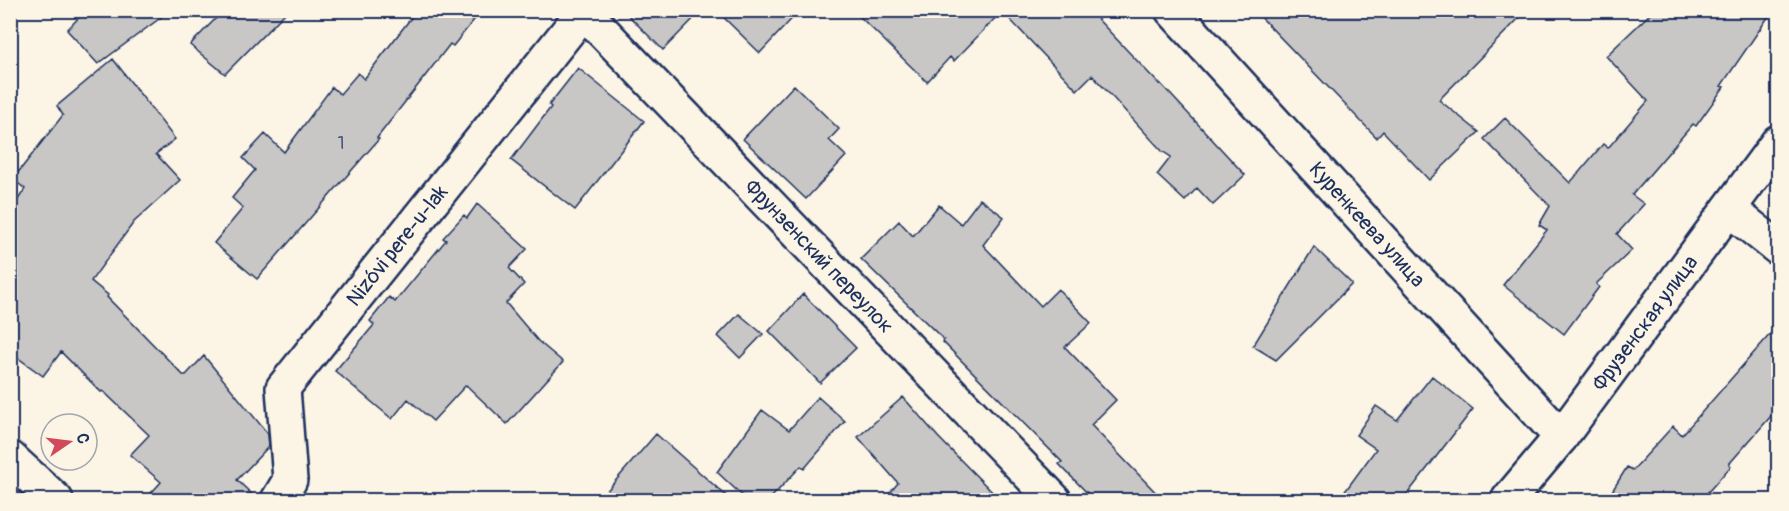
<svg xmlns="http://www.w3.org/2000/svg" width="1789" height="511" font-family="Pangolin,sans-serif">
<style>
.building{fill:#c8c7c6;stroke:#1b2f5e;stroke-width:1.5}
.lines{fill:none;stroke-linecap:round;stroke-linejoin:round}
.minor-casing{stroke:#1b2f5e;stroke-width:38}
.secondary-casing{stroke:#1b2f5e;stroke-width:38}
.minor{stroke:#fcf5e5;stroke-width:33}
.secondary{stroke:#fcf5e5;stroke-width:33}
.labels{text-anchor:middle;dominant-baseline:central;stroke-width:5;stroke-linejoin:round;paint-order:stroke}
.number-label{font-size:18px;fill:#465578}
.street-label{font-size:21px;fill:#1b2f5e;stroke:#fcf5e5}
</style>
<rect width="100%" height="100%" fill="#fcf5e5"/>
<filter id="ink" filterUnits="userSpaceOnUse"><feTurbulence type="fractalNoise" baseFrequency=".0167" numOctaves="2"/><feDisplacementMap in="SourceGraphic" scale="12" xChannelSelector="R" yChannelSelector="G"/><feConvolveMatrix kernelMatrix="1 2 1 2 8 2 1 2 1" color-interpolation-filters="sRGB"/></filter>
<g filter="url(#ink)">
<path class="building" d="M86 10H171L98 64 67 30Z
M224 10H288L225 74 190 45Z
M410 10H482L453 46 450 44 377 138 379 139 257 279 214 243 243 208 232 198 255 170 243 158 265 134 284 152 332 87 340 94 358 73 364 79 414 14Z
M623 10H702L663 50Z
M716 10H800L760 53Z
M853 10H1089L1159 84 1160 83 1245 175 1213 205 1197 188 1185 201 1157 175 1171 157 1162 151 1092 75 1077 90 1002 11 954 61 950 57 927 82Z
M1254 10H1527L1439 100 1479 132 1429 180 1383 131 1377 138Z
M1654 10H1773L1721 86 1724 87 1696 126 1693 124 1632 195 1644 204 1617 234 1632 250 1596 284 1599 287 1564 334 1503 285 1547 230 1539 225 1550 206 1484 139 1505 118 1570 183 1603 144 1608 148 1648 101 1606 56Z
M113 59 175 139 156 154 180 180 134 222 91 281 108 295 107 297 183 375H186L204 356 268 434 269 446 237 480 259 501H144L161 482 130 455 149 435 103 391 101 392 61 352 43 376 10 352V212L25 189 13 179 63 115 57 106Z
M578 68 644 121 575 210 511 160 551 107 549 105Z
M794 85 839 129 829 140 846 156 806 199 743 139Z
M980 199 1004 217 983 245 1041 306 1058 289 1091 323 1065 347 1116 400 1091 425 1164 501H1095L1059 464 1062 462 943 342 944 340 861 259 899 221 913 236 939 205 961 224Z
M477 204 527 249 509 268 524 284 506 303 538 341 563 362 507 424 466 385 433 421 408 399 392 419 335 371 374 325 370 321 389 297 395 302 446 240 443 238 464 215 467 218Z
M1314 247 1352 284 1276 360 1253 346Z
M803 294 856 348 820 383 769 331Z
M739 314 763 334 740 358 718 336Z
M1779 324V407L1729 464 1731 466 1700 501H1606L1627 467 1633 470 1673 426 1682 435Z
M1432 376 1473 409 1402 501H1338L1376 449 1356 435 1376 406 1397 420Z
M818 397 845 421 804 469 801 466 768 501H748L717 472 762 410 789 430Z
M903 397 938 437 1001 501H883L898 483 858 437Z
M656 434 732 501H598Z"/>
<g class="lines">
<g class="minor-casing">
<g id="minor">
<path id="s1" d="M1172 10 1561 437"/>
<path id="s2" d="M584 12 1054 500"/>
<path d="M1729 209 1778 248"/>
<path id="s3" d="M278 500 290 480 283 388 585 10"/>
<path id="s4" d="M1508 500 1561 437 1778 142"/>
</g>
</g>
<g class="secondary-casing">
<path id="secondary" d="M10 458 56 500"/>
</g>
<use href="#minor" class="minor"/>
<use href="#secondary" class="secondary"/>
</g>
</g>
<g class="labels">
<g class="number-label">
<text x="341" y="143">1</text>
</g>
<g class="street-label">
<text stroke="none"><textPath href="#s1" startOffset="290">Куренкеева улица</textPath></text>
<text stroke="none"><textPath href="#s3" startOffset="298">Nizóvi pere-u-lak</textPath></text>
<text stroke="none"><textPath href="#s2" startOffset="339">Фрунзенский переулок</textPath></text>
<text stroke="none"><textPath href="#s4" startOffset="224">Фрузенская улица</textPath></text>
</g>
</g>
<rect width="1789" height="511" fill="none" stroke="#fcf5e5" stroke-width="36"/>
<rect x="18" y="18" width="1753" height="475" fill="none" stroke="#1b2f5e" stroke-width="2" filter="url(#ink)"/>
<g transform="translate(69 442) rotate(76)"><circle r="28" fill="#fcf5e5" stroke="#a2a6af" stroke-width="1.5"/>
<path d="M0-4.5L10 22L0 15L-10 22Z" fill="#d1495b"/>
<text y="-9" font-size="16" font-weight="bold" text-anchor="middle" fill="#1b2f5e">С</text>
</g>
</svg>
